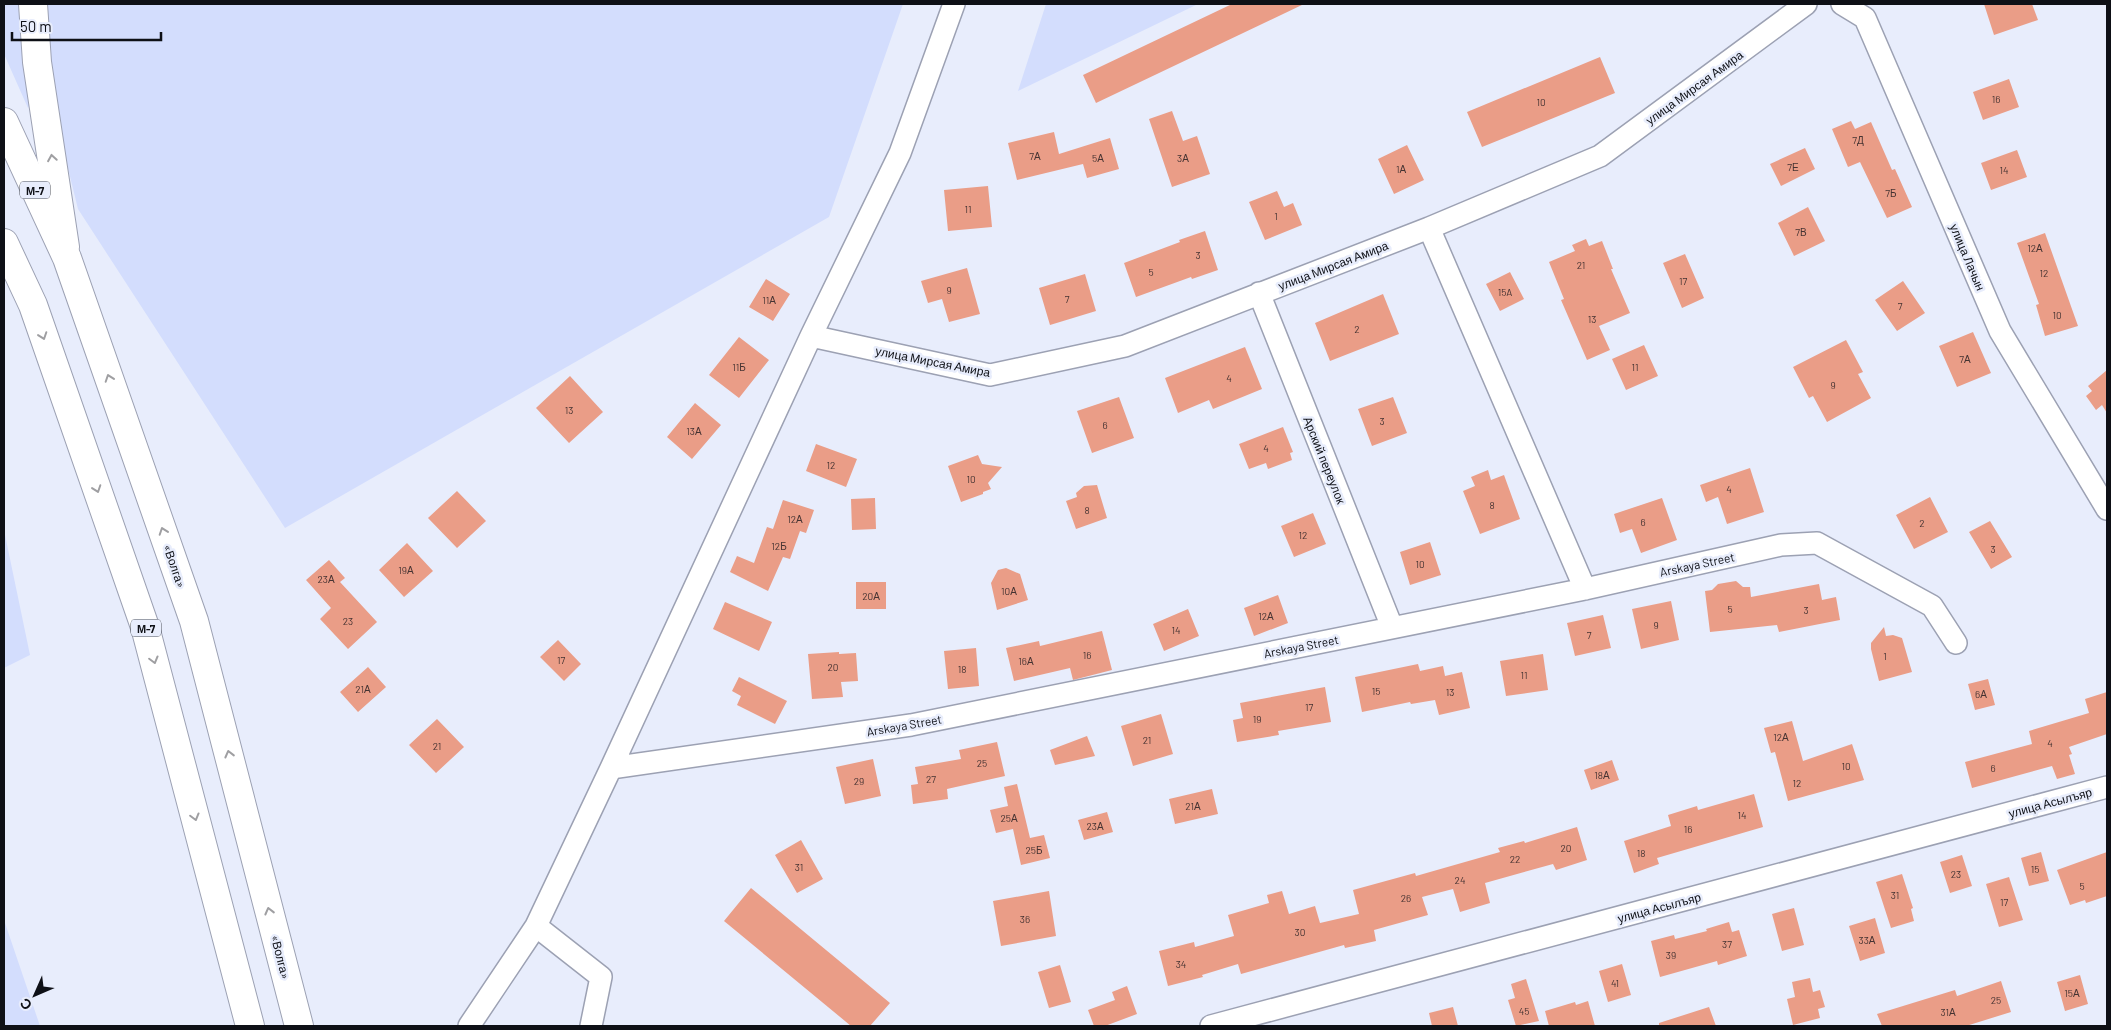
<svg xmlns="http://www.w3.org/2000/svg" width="2111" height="1030" font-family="Barlow,sans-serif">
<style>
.green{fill:#d3ddfd}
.building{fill:#ea9d87}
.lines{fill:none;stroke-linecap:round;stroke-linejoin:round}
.minor-casing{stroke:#9ca1b3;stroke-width:24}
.major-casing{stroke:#9ca1b3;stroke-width:30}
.highway-casing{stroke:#9ca1b3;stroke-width:30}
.minor{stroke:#fff;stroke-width:21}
.major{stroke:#fff;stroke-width:28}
.highway{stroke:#fff;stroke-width:28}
.oneway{stroke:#9f9fa2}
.labels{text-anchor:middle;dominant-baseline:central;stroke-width:5;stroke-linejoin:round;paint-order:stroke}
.number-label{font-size:10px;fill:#453332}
.shield{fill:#e8edfc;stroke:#4f525b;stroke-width:1}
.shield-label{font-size:11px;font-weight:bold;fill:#0e1016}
.street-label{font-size:12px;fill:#0e1016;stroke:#e8edfc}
</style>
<rect width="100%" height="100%" fill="#e8edfc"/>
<path class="green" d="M4 4H22L32 100 28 108 4 54Z
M42 4H903L829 217 285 528 78 209 60 136Z
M1046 4H1198L1018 91Z
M4 530 30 655 4 668Z
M4 920 40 1026H4Z"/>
<path class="building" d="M1232 4H1304L1096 103 1083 75Z
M1984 4H2032L2038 20 1994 35Z
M1600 57 1615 93 1482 147 1467 112Z
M2009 79 2019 107 1983 120 1973 92Z
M1172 111 1183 141 1197 136 1210 174 1172 187 1149 119Z
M1851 121 1855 129 1871 122 1892 170 1895 169 1912 207 1887 218 1860 162 1848 167 1832 129Z
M1054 132 1059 154 1110 138 1119 169 1087 178 1083 164 1017 180 1008 143Z
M1407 145 1424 180 1394 194 1378 159Z
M1805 148 1815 169 1781 186 1770 164Z
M2017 150 2027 177 1991 190 1981 163Z
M988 186 992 227 948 231 944 190Z
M1277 191 1284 207 1293 203 1302 225 1265 240 1249 202Z
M1808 207 1825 241 1794 256 1778 223Z
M1205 231 1218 270 1192 279 1191 277 1136 297 1124 263 1180 242 1179 240Z
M2045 233 2078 326 2045 336 2036 305 2039 304 2017 243Z
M1586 239 1589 246 1602 241 1613 269H1611L1630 313 1599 326 1610 350 1587 360 1561 300 1564 299 1549 262 1575 251 1572 245Z
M1685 254 1704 298 1682 308 1663 263Z
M967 268 980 314 949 322 942 299 928 303 921 281Z
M1510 272 1524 299 1500 311 1486 284Z
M1085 274 1096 311 1050 325 1039 288Z
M766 279 790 294 773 321 749 307Z
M1903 281 1925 313 1897 331 1875 300Z
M1383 294 1399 334 1330 361 1315 323Z
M1973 332 1991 373 1957 387 1939 346Z
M739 337 769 360 739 398 709 375Z
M1846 340 1863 372 1858 374 1871 398 1827 422 1813 396 1809 398 1793 367Z
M1644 345 1658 376 1626 390 1612 359Z
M1245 347 1262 389 1213 409 1209 400 1178 413 1165 378Z
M2107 370V413L2102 405 2096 410 2086 396 2092 391 2088 386Z
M570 376 603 412 569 443 536 408Z
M1119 397 1134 438 1092 453 1077 411Z
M1393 397 1407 433 1372 446 1358 409Z
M695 403 721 425 692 459 667 437Z
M1283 427 1293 452 1290 453 1292 460 1268 469 1266 463 1249 469 1239 444Z
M816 444 857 459 846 487 806 471Z
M978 455 982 464 1002 467 988 483 991 489 983 492V494L961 502 948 466Z
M1750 468 1764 512 1727 524 1718 497 1706 502 1700 485Z
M1488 470 1491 480 1504 475 1520 519 1480 534 1463 491 1475 486 1471 477Z
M1097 485 1107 518 1076 529 1066 501 1077 497 1076 493 1084 486Z
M457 491 486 521 457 548 428 518Z
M1930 497 1948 532 1914 549 1896 515Z
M875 498 876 529 852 530 851 499Z
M1662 498 1677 540 1641 553 1632 529 1620 533 1614 514Z
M783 500 814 510 806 533 800 531 790 559 783 557 768 591 730 572 737 556 754 563 767 527 773 529Z
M1313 513 1326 544 1294 557 1281 526Z
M1990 521 2012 557 1991 569 1969 532Z
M1430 542 1441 575 1410 585 1400 552Z
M407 543 433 571 404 597 379 570Z
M329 560 345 578 340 582 377 622 348 649 320 619 331 608 306 580Z
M1006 568 1020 574 1028 600 997 610 991 583 998 570Z
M1736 581 1743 587H1750L1751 597 1819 584 1822 600 1836 597 1840 620 1779 632 1777 625 1710 632 1705 591 1712 590 1718 584Z
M856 582H886V609H856Z
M1278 595 1288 623 1254 636 1244 608Z
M1671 601 1679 640 1641 649 1632 609Z
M725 602 772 622 759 651 713 629Z
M1188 609 1199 636 1164 651 1153 624Z
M1603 615 1611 648 1575 656 1567 623Z
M1884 627 1886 636 1893 635 1902 638 1912 672 1879 681 1871 649V643Z
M1102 631 1112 670 1073 680 1070 668 1014 681 1006 648 1039 641 1040 646Z
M558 640 581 664 564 681 540 657Z
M976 648 979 686 948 689 944 651Z
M839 652V654L856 653 858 681 841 682 843 697 812 699 808 654Z
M1543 654 1548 690 1506 696 1500 661Z
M1418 664 1420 671 1443 666 1445 676 1462 672 1470 708 1439 715 1435 700 1411 704 1410 702 1362 712 1355 677Z
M368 667 386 687 358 712 340 692Z
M739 677 787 701 775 724 737 705 741 696 732 691Z
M1988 679 1995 705 1975 710 1968 684Z
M1325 687 1331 722 1278 731 1279 735 1237 742 1233 720 1243 718 1240 703Z
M2107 692V734L2069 747 2072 754 2069 755 2075 774 2057 779 2052 766 1972 788 1965 762 2032 744 2029 731 2089 713 2085 699Z
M1161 714 1173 754 1133 766 1121 726Z
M437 719 464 747 436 773 409 745Z
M1792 721 1803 761 1852 744 1864 780 1788 801 1775 752 1771 753 1764 728Z
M1087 736 1095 756 1055 765 1050 750Z
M997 742 1005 776 947 789 948 799 913 804 911 785 918 784 915 767 961 759 959 750Z
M873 759 881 796 845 804 836 767Z
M1612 760 1619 780 1591 790 1584 770Z
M1017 784 1030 838 1044 835 1050 858 1021 865 1013 829 996 833 990 810 1008 806 1004 787Z
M1212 789 1218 814 1175 824 1169 799Z
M1754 794 1763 827 1657 858 1659 864 1634 873 1624 841 1671 826 1668 815 1697 806 1698 810Z
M1107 812 1113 832 1084 840 1078 820Z
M1577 827 1587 860 1556 870 1553 864 1485 883 1490 903 1460 912 1453 889 1422 897 1428 915 1374 930 1376 941 1345 948 1344 945 1241 974 1238 964 1202 975 1203 977 1168 986 1159 951 1194 942 1195 947 1234 936 1228 915 1269 903 1267 895 1282 891 1289 914 1315 906 1320 923 1359 914 1353 890 1415 873 1416 876 1500 852 1498 848 1524 841 1525 843Z
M801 840 823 879 797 893 775 855Z
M2041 852 2049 881 2029 886 2021 858Z
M2107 852V896L2086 903 2085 900 2070 905 2057 870Z
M1962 855 1972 886 1950 893 1940 862Z
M1902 874 1913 908 1911 909 1914 921 1891 928 1876 882Z
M2009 877 2023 920 1999 927 1986 884Z
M751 888 890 1003 870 1026H851L724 921Z
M1049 891 1056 936 1001 946 993 901Z
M1794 908 1804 945 1782 951 1772 914Z
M1875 918 1885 953 1860 961 1849 926Z
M1729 922 1732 932 1739 930 1747 956 1718 965 1717 961 1660 977 1651 941 1674 935 1675 939 1707 931 1706 929Z
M1622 964 1631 995 1608 1002 1599 971Z
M1060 965 1071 1002 1049 1008 1038 972Z
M2080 975 2088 1004 2065 1011 2057 982Z
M1810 978 1813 992 1820 990 1825 1007 1818 1009 1820 1018 1793 1025 1787 999 1795 997 1792 982Z
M1526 979 1539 1021 1516 1026 1508 1000 1515 998 1511 984Z
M2001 981 2011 1012 1966 1026H1882L1877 1014 1955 990 1957 996Z
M1127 986 1137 1014 1105 1026H1094L1088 1010 1115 1000 1112 992Z
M1588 1001 1595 1026H1549L1545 1011 1575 1002 1576 1005Z
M1453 1007 1458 1026H1432L1429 1013Z
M1709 1007 1716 1026H1659V1023Z"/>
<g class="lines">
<g class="minor-casing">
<path id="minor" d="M1842 4 1865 18 2000 331 2107 509
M1429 228 1585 589
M1259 293 1392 627
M811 336 990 375 1125 346 1429 228 1600 156 1806 4
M611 768 911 725 1585 589 1781 545 1817 543 1932 606 1956 643
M536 926 601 977 591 1026
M469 1026 536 926 611 768 811 336 900 153 954 4
M1211 1026 2107 787"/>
</g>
<g class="major-casing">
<path id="major" d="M33 4 37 62 65 247"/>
</g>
<g class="highway-casing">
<path id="highway" d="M4 122 67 258 194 621 299 1026
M4 243 33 305 145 627 250 1026"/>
</g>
<use href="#minor" class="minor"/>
<use href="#major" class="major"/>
<use href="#highway" class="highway"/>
</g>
<defs><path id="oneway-chevron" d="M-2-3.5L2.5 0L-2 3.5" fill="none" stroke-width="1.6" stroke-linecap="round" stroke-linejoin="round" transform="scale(1.25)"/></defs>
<g class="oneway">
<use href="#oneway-chevron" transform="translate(52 158) rotate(-99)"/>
<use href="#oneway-chevron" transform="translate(43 336) rotate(71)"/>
<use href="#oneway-chevron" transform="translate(109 378) rotate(-109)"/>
<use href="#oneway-chevron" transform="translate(97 489) rotate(71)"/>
<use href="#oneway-chevron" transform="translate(163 531) rotate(-109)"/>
<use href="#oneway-chevron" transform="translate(154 660) rotate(75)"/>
<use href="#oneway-chevron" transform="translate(229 754) rotate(-104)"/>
<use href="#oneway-chevron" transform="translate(195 817) rotate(75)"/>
<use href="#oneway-chevron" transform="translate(269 911) rotate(-104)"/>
</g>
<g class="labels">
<g class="number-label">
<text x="1996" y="99">16</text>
<text x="1541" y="102">10</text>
<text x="1858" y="140">7Д</text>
<text x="1035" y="156">7А</text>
<text x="1098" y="158">5А</text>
<text x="1183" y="158">3А</text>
<text x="1793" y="167">7Е</text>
<text x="1401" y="169">1А</text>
<text x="2004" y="170">14</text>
<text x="1891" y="193">7Б</text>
<text x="968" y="209">11</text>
<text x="1276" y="216">1</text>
<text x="1801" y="232">7В</text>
<text x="2035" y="248">12А</text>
<text x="1198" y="255">3</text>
<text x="1581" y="265">21</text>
<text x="1151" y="272">5</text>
<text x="2044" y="273">12</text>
<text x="1683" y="281">17</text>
<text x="949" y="290">9</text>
<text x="1505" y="292">15A</text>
<text x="1067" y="299">7</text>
<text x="769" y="300">11А</text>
<text x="1900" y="306">7</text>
<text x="2057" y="315">10</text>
<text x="1592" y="319">13</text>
<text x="1357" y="329">2</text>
<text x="1965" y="359">7А</text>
<text x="739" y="367">11Б</text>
<text x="1635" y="367">11</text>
<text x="1229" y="378">4</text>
<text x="1833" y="385">9</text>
<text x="569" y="410">13</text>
<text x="1382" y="421">3</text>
<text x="1105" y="425">6</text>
<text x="694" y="431">13А</text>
<text x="1266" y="448">4</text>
<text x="831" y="465">12</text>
<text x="971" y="479">10</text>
<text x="1729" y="489">4</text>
<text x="1492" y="505">8</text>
<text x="1087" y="510">8</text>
<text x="795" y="519">12А</text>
<text x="1643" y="522">6</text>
<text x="1922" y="523">2</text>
<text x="1303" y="535">12</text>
<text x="779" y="546">12Б</text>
<text x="1993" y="549">3</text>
<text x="1420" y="564">10</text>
<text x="406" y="570">19А</text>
<text x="326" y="579">23А</text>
<text x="1009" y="591">10А</text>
<text x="871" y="596">20А</text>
<text x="1730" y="609">5</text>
<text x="1806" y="610">3</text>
<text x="1266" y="616">12А</text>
<text x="348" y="621">23</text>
<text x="1656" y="625">9</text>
<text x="1176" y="630">14</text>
<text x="1589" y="635">7</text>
<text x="1087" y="655">16</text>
<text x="1885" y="656">1</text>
<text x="561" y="660">17</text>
<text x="1026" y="661">16А</text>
<text x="833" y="667">20</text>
<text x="962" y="669">18</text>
<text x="1524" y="675">11</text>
<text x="363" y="689">21А</text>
<text x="1376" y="691">15</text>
<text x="1450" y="692">13</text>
<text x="1981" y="694">6А</text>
<text x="1309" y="707">17</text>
<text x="1257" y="719">19</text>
<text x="1781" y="737">12А</text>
<text x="1147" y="740">21</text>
<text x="2050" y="743">4</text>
<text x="437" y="746">21</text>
<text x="982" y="763">25</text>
<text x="1846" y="766">10</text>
<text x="1993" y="768">6</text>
<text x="1602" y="775">18А</text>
<text x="931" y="779">27</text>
<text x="859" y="781">29</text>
<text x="1797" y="783">12</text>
<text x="1193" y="806">21А</text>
<text x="1742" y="815">14</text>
<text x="1009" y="818">25А</text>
<text x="1095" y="826">23А</text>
<text x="1688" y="829">16</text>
<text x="1566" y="848">20</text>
<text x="1034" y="850">25Б</text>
<text x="1641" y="853">18</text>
<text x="1515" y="859">22</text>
<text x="799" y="867">31</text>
<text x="2035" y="869">15</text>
<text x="1956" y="874">23</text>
<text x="1460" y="880">24</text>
<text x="2082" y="886">5</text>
<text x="1895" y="895">31</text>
<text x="1406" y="898">26</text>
<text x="2004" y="902">17</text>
<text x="1025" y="919">36</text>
<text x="1300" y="932">30</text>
<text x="1867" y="940">33А</text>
<text x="1727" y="944">37</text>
<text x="1671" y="955">39</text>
<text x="1181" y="964">34</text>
<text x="1615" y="983">41</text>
<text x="2072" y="993">15А</text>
<text x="1996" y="1000">25</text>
<text x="1524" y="1011">45</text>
<text x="1948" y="1012">31А</text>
</g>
<g class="shield">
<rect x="20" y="181.5" width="30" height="17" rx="4"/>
<rect x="131" y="619.5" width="30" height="17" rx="4"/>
</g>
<g class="shield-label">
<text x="35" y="190">М-7</text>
<text x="146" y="628">М-7</text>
</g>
<g class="street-label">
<text transform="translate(1694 87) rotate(-36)">улица Мирсая Амира</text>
<text transform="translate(1968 257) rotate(67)">улица Лачын</text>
<text transform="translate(1333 265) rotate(-21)">улица Мирсая Амира</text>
<text transform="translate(933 361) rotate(11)">улица Мирсая Амира</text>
<text transform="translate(1325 460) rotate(68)">Арский переулок</text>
<text transform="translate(1697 564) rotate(-12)">Arskaya Street</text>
<text transform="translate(175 566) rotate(71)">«Волга»</text>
<text transform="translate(1301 646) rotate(-11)">Arskaya Street</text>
<text transform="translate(904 725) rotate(-10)">Arskaya Street</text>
<text transform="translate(2050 802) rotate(-15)">улица Асылъяр</text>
<text transform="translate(1659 907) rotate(-15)">улица Асылъяр</text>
<text transform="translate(281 957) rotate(76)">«Волга»</text>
</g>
</g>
<rect width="2111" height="1030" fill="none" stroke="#0e1016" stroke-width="10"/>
<g transform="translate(35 995) rotate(225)" stroke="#e8edfc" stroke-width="4" paint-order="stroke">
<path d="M0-4L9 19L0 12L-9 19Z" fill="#0e1016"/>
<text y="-8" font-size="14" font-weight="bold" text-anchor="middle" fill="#0e1016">С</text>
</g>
<path d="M12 32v8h149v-8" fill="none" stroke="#0e1016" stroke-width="2.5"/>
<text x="20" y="32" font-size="15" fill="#0e1016" stroke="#e8edfc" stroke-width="4" paint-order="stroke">50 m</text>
</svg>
